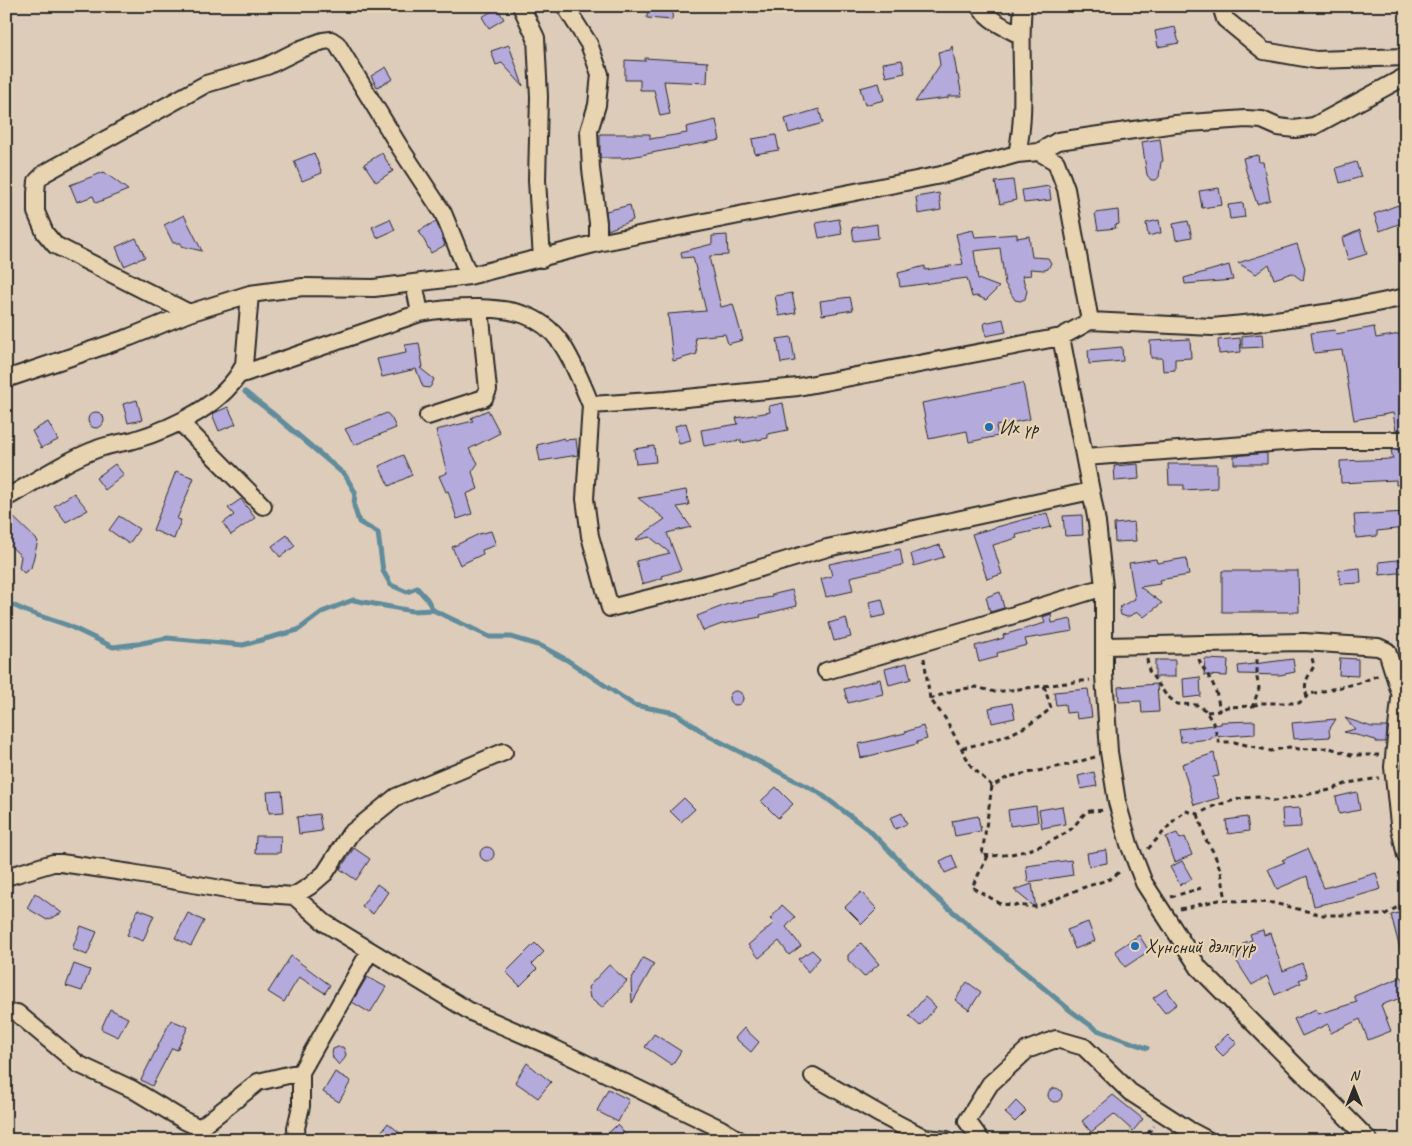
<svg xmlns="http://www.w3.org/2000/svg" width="1412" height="1146" font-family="Caveat,sans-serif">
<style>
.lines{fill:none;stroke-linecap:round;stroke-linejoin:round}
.stream{stroke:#608c9b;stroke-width:5}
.building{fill:#b4aadb;stroke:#2b2b2b}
.minor-casing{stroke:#2b2b2b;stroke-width:20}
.path{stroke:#2b2b2b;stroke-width:3;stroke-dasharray:5 4;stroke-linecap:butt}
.minor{stroke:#e9d4b2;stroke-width:16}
.poi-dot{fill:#1f6fb2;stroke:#e9d4b2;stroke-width:2}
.labels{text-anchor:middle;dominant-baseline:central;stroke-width:4.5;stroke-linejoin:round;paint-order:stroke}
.poi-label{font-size:20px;fill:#2b2b2b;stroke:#e9d4b2;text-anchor:start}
</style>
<rect width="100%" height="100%" fill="#deccba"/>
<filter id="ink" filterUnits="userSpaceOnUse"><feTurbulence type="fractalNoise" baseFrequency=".02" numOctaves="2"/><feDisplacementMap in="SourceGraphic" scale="10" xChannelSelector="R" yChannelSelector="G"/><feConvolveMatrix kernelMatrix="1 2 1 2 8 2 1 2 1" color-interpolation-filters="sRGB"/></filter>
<g filter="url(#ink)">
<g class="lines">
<path class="stream" d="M245 392 272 413 345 475 355 492 354 506 359 522 378 533 383 571 391 585 407 592 417 588 427 599 433 610
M6 602 28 612 67 625 113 647 137 644 167 638 243 645 298 630 322 612 353 600 412 611 433 610 490 637H511L541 646 567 660 634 705 675 713 709 736 818 792 869 830 932 894 1071 1011 1097 1030 1147 1048"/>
</g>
<path class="building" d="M648 6H673L672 20 647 18Z
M497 8 504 19 489 28 482 17Z
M1175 27 1179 43 1158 47 1155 31Z
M509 45 523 86 502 63 496 65 491 51Z
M952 46 957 74H956L958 75 962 96H948V98L915 102 940 65 938 52 950 50Z
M645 58 708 62 707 83 664 81 670 114 660 116 654 90H640V80H625V60L645 61Z
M902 60 905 73 886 77 883 63Z
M386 67 393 79 377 87 371 76Z
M879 83 884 100 865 105 860 88Z
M819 109 823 123 789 133 785 119Z
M716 120 720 140 625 158H600V134H650V139L687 133 686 127Z
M776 135 779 150 755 154 752 139Z
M1160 139 1163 161 1161 162 1159 177 1156 180H1151L1147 175 1142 142Z
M314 153 322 173 302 181 294 161Z
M382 153 393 171 376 182 364 164Z
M1258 155 1259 162H1263L1270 200 1257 204 1246 171 1243 158Z
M1356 162 1361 177 1340 183 1336 168Z
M104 172 128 190 96 203 93 196 77 202 70 185Z
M1013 180 1016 200 1000 204 995 182Z
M1049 186 1051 200 1024 203 1022 190Z
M1219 188 1222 205 1202 208 1199 191Z
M939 193 941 210 918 214 916 197Z
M1243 203 1245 217 1230 219 1228 205Z
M630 205 633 220 608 230 606 211Z
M1398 205 1404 222 1380 231 1374 214Z
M1118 210 1119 224 1115 225 1116 228 1098 230 1095 213Z
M184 215 202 251 181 246V243H173L164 225Z
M390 219 395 230 377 238 372 227Z
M839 219 842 234 819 238 816 223Z
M1159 220 1161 233 1148 236 1146 223Z
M436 221 445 245 431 253 419 231Z
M1188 221 1192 237 1176 240 1173 224Z
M877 224 878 238 854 241 852 228Z
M973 230 975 237 1017 234V238L1029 236 1032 257 1048 258 1051 263 1048 269 1044 270 1030 269 1031 275 1022 276 1027 291 1025 299 1020 301 1015 300 1005 284 1000 248 974 251 978 279 999 287 986 300 977 296 972 297 967 278 900 287 898 273 925 266V270L963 264 956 234Z
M1360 230 1367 254 1348 260 1342 238Z
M727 235 728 255 710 256V261L721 307 733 304 743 340 728 344 725 334 695 337 697 354 673 361 668 314 706 311 693 257 682 258 681 252 712 244V236Z
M136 238 145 257 124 266 116 247Z
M1297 244 1305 268 1303 281 1292 273 1274 279 1269 264 1256 274 1238 263Z
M1229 265 1233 280 1185 284 1184 278Z
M792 293 796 313 779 316 775 296Z
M850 297 853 310 822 315 820 301Z
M1003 319 1006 332 986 336 984 323Z
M1374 327 1376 338 1406 333V430H1396L1393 413 1354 420 1342 350 1314 353 1311 333 1335 330 1336 334Z
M1262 334 1263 347 1242 348V336Z
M791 337 795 361 781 363 777 339Z
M1240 338 1241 352 1219 354 1218 340Z
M1190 339 1191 358 1175 359V370L1163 371 1162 358H1151L1150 341Z
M419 343 423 367 420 368 434 379 431 386 429 388 423 387 416 369 382 377 377 359 406 353 405 345Z
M1122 347 1123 361 1089 364 1088 350Z
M1023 383 1030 419 996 426 998 436 969 442 967 431 929 439 922 403Z
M137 400 142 420 128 423 123 404Z
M783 403 788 430 768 434V438L741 443V440L704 446 701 430 738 424 736 418 770 412 769 406Z
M228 407 236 424 219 431 212 414Z
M488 410 500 433 469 449 478 463 472 472 478 489 466 494 472 514 457 519 448 491 446 492 439 476 447 473 436 430 473 421 471 418Z
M88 420a8 8 0 1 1 16 0a8 8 0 1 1-16 0Z
M387 413 392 419 396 428 354 445 345 429Z
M48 422 58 440 41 448 32 431Z
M686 423 691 441 679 444 675 426Z
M564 438V440L576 439 578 455 540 461 537 445Z
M654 446 656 462 636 464 634 449Z
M1391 450H1404L1406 484 1396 485V480L1341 483 1340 461 1393 459Z
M1267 453V464H1234V456Z
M403 455 412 475 389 486 379 466Z
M115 464 124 475 105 490 96 478Z
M1138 464 1139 479 1115 481 1114 466Z
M1168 464H1217V488L1184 490V485H1169Z
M176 471 194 478 177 519 181 520 174 539 153 530Z
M686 490 689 505 677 507 691 527 667 533 681 570 662 576 663 578 642 584 636 561 670 553 650 537 637 540 636 539 665 519 638 498Z
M74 493 88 510 66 522 54 506Z
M241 499 255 518 231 535 223 523 234 515 228 508Z
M6 510 38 541 31 568 24 573 19 568 21 556 6 542Z
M1406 512V528L1377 531V536L1356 538 1354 515Z
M1047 513 1051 527 1016 535 1017 538 993 545 1002 574 987 579 972 534Z
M1082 515 1083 535 1065 536 1063 516Z
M119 516 139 529 129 544 109 530Z
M1134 522 1136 541 1115 542 1114 524Z
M491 531 496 545 482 550 483 554 460 565 452 547 479 534Z
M287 535 295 546 280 557 272 546Z
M940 545 944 557 914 566 911 554Z
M900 549 903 565 850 577 853 591 826 597 821 579 832 576 829 564Z
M1186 558 1189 575 1159 580 1160 584 1140 587 1162 603 1144 617 1138 612 1127 617 1121 615 1120 611 1121 606 1135 599 1129 563 1156 559 1157 563Z
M1406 559V572L1380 575 1379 562Z
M1360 568 1361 583 1340 584 1339 570Z
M1222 571H1298L1299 612H1222Z
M792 590 797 606 760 615 761 617 722 624 703 631 697 616 728 604 772 597 771 595Z
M1000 592 1004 608 990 612 986 597Z
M882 599 886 615 872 618 869 602Z
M1051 614 1052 623 1071 619 1073 631 1025 639 1027 645 997 653 998 657 979 662 975 646 1004 638 1003 635 1045 623 1043 617Z
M846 618 851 637 834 641 829 623Z
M1340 658 1358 659V676L1339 675Z
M1205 659 1228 660 1227 676 1204 675Z
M1293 659 1295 672 1280 675 1239 674 1238 666Z
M1155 660H1175V677H1155Z
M907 663 911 679 889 685 885 669Z
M1200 677 1201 696 1184 698 1183 679Z
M880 679 883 694 848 703 844 689Z
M1157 684 1159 712 1142 713 1141 701 1119 702 1118 687Z
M1088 689 1092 717 1077 719 1076 712 1066 713 1065 704 1056 705 1054 692Z
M729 698a7 7 0 1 1 14 0a7 7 0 1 1-14 0Z
M1012 703 1015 718 992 723 989 708Z
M1345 718 1372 727H1387L1386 742H1376V740L1344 732 1355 729Z
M1336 719 1329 730 1330 737 1294 739 1292 723Z
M1255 721V734L1211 737V739L1181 742 1179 729 1221 724V722Z
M923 726 927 739 917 742V744L861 758 858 744 905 733V732Z
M1214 753 1219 776 1213 777 1219 798 1194 805 1182 764Z
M1094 772 1097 786 1081 789 1078 776Z
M776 787 793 804 778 818 761 801Z
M282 791 284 812 269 813 267 792Z
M1357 792 1360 810 1339 814 1336 797Z
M684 798 695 809 681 822 670 811Z
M1036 806 1038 822 1010 826 1008 810Z
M1062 806 1065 824 1042 828 1039 810Z
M1300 808 1301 827 1283 828 1282 809Z
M902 813 907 824 895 829 890 818Z
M319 814 322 831 299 834 297 817Z
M978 816 981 831 955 836 952 821Z
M1247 817 1249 831 1228 834 1226 820Z
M1177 833 1180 839 1185 837 1192 855 1175 862 1166 837Z
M256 836H281L280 853H255Z
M480 854a7 7 0 1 1 14 0a7 7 0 1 1-14 0Z
M354 848 370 859 356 880 340 869Z
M1307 849 1324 888 1376 873 1381 889 1351 898 1314 906 1307 876 1277 889 1268 869 1285 862 1282 860Z
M1106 850 1107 863 1089 866 1087 853Z
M952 855 957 868 945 873 940 861Z
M1071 860 1073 875 1028 882 1026 866Z
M1182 861 1192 879 1180 885 1170 867Z
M377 884 388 892 373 914 362 906Z
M1032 884 1036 908 1014 890Z
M861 892 877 909 862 924 845 907Z
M35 893 62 913 47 920 27 908Z
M782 905 795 917 786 927 801 946 789 955 779 941 759 958 748 945 774 923 770 919Z
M138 909 154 915 143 941 127 935Z
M1406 911V953H1401L1391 915Z
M188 913 204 921 191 946 175 938Z
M1088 922 1095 941 1075 949 1067 930Z
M81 926 97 932 87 955 72 949Z
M1263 930 1264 935 1270 933 1283 971 1302 963 1307 977 1299 980 1301 983 1275 995 1267 976 1252 985 1232 954 1244 948 1243 943 1252 940 1250 934Z
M1139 935 1149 951 1125 967 1115 951Z
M535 943 544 952 532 964 537 969 520 986 506 972Z
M861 943 879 964 864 977 848 960V955Z
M812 950 820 958 808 972 798 959Z
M291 956 330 985 325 993 299 977 284 1002 268 992Z
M643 958 654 964 632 1003 631 980Z
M74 964 90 970 82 991 66 986Z
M609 965 627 981 602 1008 590 998 588 987Z
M367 977 386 987 370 1013 352 1002Z
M1402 977 1406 988V996L1381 1005 1391 1031 1368 1040 1360 1019 1331 1033 1328 1024 1302 1036 1294 1019 1316 1009 1318 1014 1357 1002 1354 996Z
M967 982 981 992 969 1010 955 1000Z
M1166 989 1177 1004 1165 1013 1153 998Z
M925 997 936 1007 920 1026 909 1016Z
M110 1009 128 1018 118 1037 101 1029Z
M171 1020 188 1027 177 1050 172 1048 152 1086 141 1080Z
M744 1028 759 1042 751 1052 735 1038Z
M654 1034 681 1051 672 1065 645 1047Z
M1228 1034 1237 1043 1223 1056 1214 1047Z
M338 1047H343L346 1054 345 1058 339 1065 333 1058 332 1053 333 1049Z
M527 1063 551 1082 538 1098 515 1082Z
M335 1072 351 1081 339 1102 323 1092Z
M1048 1095a7 7 0 1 1 14 0a7 7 0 1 1-14 0Z
M608 1089 629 1100 618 1122 597 1111Z
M1113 1095 1143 1119 1133 1131 1114 1114 1091 1132 1082 1121Z
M1016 1101 1026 1111 1015 1122 1005 1113Z
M388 1123 408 1140H375Z
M617 1125 631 1140H601Z"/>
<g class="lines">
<g class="minor-casing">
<path id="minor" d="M521 6 536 38 539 97 537 180 542 259
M565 6 589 44 600 74 597 105 589 131 591 169 598 223V243
M979 6C990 21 1004 27 1020 35
M1221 6 1225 19 1264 51 1316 60 1406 57
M1039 152 1058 141 1175 124 1246 119 1262 120 1278 127 1295 129 1314 126 1406 76
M1017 154C1028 105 1018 55 1023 6
M414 283 420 313
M189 313 55 245 45 233 36 212V193L37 181 45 173 206 84 267 66 301 49 323 41 331 40 337 44 399 146 443 213 469 276
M1061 337 1097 522 1104 587V675L1109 752 1117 802 1129 844 1144 883 1199 968 1369 1140
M239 375 420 313C439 309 458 308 477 308 511 309 540 313 561 343 574 362 582 384 591 405
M6 379 130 337 189 313 250 294 303 287 374 288 469 276 598 243 941 175 1017 154 1039 152 1056 162 1066 189 1090 321
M428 416 484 398 488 390 480 308
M180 422 263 506
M1085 457 1311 440H1406
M1091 491 827 548 714 582 610 608 590 536 585 499 591 405 666 400 798 387 1061 337 1090 321 1212 327 1254 323 1332 312 1406 297
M6 498C36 481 65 461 97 449 109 444 122 443 134 440 174 428 225 404 244 365L250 294
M1105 646 1304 642 1378 647 1387 651 1401 696
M1406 665 1403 670 1393 767 1399 824 1406 856
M826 671 969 629 1104 587
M6 877 53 863H61L131 873 238 892 294 896 325 923 471 1012 545 1044 721 1129 739 1140
M294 896 310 886 325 873 350 834 396 797 504 752
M17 1013 78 1064 132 1089 185 1121 200 1128 258 1082 301 1072 370 951
M813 1076 881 1115 925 1138 947 1140
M297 1140 296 1128 301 1106V1072
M981 1140 967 1121 990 1084 1027 1050 1056 1039 1084 1047 1130 1092 1189 1130 1208 1140"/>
</g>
<path class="path" d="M924 658 930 699 945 718 971 766 992 786 1008 777 1067 765 1095 757
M1147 659 1149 671 1166 695 1177 704 1197 705 1205 710 1213 723 1219 742H1234L1271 751 1289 747 1299 749 1330 748 1351 755H1379
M1199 659C1201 667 1205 670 1209 677 1215 686 1219 699 1219 711
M1307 697C1303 682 1307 679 1314 666L1312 658
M930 699 955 690 976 687 995 692 1090 680
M1253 706 1260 703H1299L1310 694 1359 683 1379 675
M1207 712 1219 711 1227 707 1253 706 1259 688 1257 678V658
M962 748C998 740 1023 733 1051 708L1044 686
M992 786 982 855C1009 859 1049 846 1071 829 1077 824 1081 816 1087 812 1091 810 1098 811 1103 810
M1198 814 1206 840 1214 853 1221 872 1226 900
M1148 849 1177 817 1186 811 1198 814 1214 806 1242 798 1260 797 1274 801 1330 790 1348 783 1379 778
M988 856 972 887 1001 904 1037 907 1082 888 1110 879 1122 870
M1171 897 1201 888
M1180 909 1219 900 1273 903 1323 915H1384L1406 902
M1142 1140 1154 1126"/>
<use href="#minor" class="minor"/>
</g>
</g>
<g class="poi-dot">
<circle cx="989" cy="427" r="5"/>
<circle cx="1135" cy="946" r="5"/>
</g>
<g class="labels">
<g class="poi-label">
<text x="999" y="427">Их үр</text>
<text x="1145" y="946">Хүнсний дэлгүүр</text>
</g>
</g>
<rect width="1412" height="1146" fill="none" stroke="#e9d4b2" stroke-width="25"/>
<rect x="12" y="12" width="1387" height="1121" fill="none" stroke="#2b2b2b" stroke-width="2" filter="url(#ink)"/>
<g transform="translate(1354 1088)" stroke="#e9d4b2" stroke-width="4" paint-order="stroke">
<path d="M0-4L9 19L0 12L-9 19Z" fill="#2b2b2b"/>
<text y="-8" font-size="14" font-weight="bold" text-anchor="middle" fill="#2b2b2b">N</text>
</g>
</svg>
